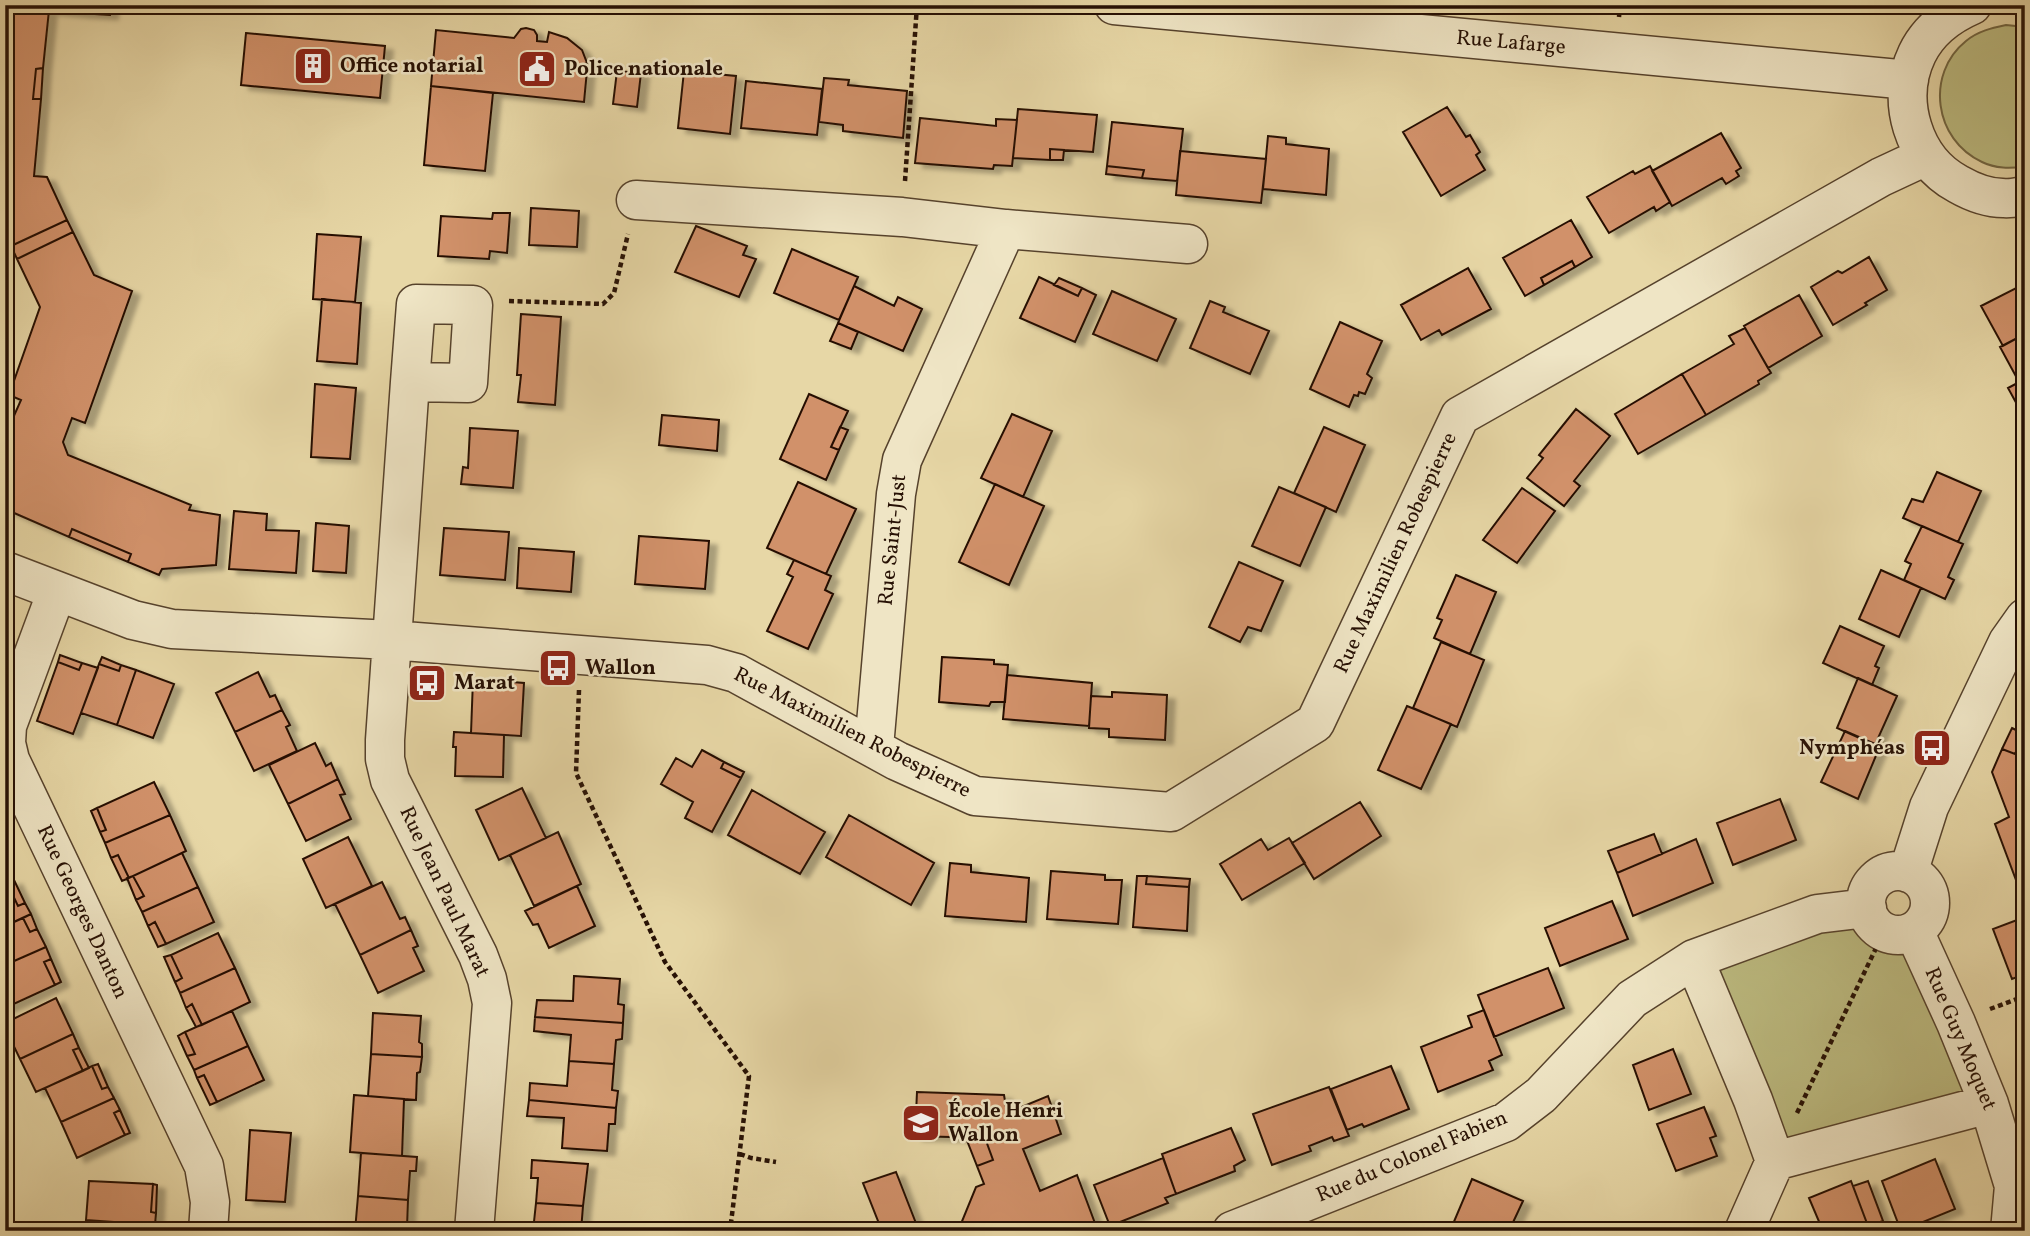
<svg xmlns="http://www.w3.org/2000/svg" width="2030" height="1236" font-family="Vollkorn,serif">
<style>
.green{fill:#bdbc81;stroke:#726642;stroke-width:2}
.building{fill:#d1916a;stroke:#261004;stroke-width:2;filter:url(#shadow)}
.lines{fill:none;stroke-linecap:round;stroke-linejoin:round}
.minor-casing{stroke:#56422c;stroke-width:41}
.path{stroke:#261004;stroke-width:4.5;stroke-dasharray:5 3.5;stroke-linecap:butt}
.minor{stroke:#efe5c5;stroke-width:38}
.labels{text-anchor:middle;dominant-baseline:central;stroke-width:5;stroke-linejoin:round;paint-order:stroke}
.street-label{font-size:21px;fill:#261004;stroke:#efe5c5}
.poi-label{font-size:21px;font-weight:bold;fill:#261004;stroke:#efe5c5;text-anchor:start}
</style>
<defs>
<filter id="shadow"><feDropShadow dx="8" dy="4.5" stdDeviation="2" flood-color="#0004"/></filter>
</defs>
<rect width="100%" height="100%" fill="#e7d7a6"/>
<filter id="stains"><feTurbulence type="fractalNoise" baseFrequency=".00286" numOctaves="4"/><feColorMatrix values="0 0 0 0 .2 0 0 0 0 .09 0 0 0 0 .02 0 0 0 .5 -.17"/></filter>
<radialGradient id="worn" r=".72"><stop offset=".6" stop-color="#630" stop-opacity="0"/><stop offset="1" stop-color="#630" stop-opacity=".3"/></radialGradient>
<path class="green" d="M2006 25 2025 27V167C2010 168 1996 169 1982 162 1934 140 1925 74 1966 41 1978 31 1992 28 2006 25Z
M1870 918C1879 931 1889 935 1904 935L1979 1097 1775 1161 1694 959Z"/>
<path class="building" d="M5 5H79V13L49 10 43 68 36 69 33 99H41L34 176 47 177 67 220 11 246 5 235Z
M79 5H111L110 15 79 13Z
M526 28 534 30 537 35V41L547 42 549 32 567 38 582 50 587 63 582 65V68L587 70 584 102 431 86 436 30 514 38 521 29Z
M246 33 385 46 380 98 241 85Z
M43 68 41 99H33L36 69Z
M617 71 641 73 637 107 613 104Z
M684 71 736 76 730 134 678 128Z
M824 78 849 80 848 85 907 91 903 138 843 131V125L819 122Z
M746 81 822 89 817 135 741 128Z
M431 86 493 93 485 171 424 165Z
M1447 107 1466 137 1470 135 1480 152 1476 155 1485 170 1441 196 1403 132Z
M1018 109 1097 115 1093 152 1050 149V160L1013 158Z
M920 118 996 126V119L1017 120 1012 166 994 165 993 169 915 163Z
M1112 122 1183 129 1177 181 1142 178 1144 170 1107 166Z
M1721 133 1741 168 1736 171 1739 176 1726 184 1722 178 1672 206 1652 171Z
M1268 136 1286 138V144L1329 149 1326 195 1263 189Z
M1050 149 1064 150 1063 160H1050Z
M1180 151 1266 159 1261 203 1176 195Z
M1107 166 1144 170 1142 178 1106 174Z
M1650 166 1670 202 1656 211 1654 207 1609 233 1587 197 1633 171 1635 174Z
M531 208 579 211 577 247 529 245Z
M493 213H510L507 253 490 251 489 259 438 256 441 216 492 219Z
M67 220 73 232 17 259 11 246Z
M1571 220 1592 257 1575 267 1572 261 1541 278 1544 285 1525 296 1503 258Z
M696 226 747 246 743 255 756 259 739 297 675 272Z
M73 232 94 275 132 291 85 423 72 418 63 442 68 455 191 505 189 510 220 515 216 565 162 569 159 575 128 562 131 554 72 529 69 537 5 509V436L21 400 9 395 40 307 17 259Z
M317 234 361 237 355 302 313 299Z
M792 249 858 277 839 320 774 293Z
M1869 257 1887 290 1865 303 1867 305 1833 325 1811 287 1838 271 1842 273Z
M1572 261 1575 267 1544 285 1541 278Z
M1468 268 1491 309 1442 335 1439 330 1421 340 1401 305Z
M1039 277 1078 296 1082 288 1096 295 1075 342 1020 318Z
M1059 278 1082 288 1078 296 1054 285Z
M2024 284 2025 334 2003 346 1981 306Z
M854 286 894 306 898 297 922 309 903 351 838 323Z
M1112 291 1176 319 1157 361 1093 334Z
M1799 295 1822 336 1768 368 1744 326Z
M322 299 361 303 357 364 317 361Z
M1210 301 1225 307 1223 312 1269 331 1250 374 1190 348Z
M521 314 561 317 555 405 518 402 521 375H517Z
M1340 322 1382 341 1367 374 1372 378 1365 394 1359 392 1358 396 1354 395 1349 407 1310 389Z
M838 323 858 332 851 349 830 341Z
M1745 328 1771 373 1758 381 1759 384 1706 415 1682 374 1734 344 1729 336Z
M2025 334V379L2019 382 2000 347Z
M1682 374 1706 415 1638 454 1615 414Z
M2025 379V419L2008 388Z
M315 384 356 388 350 459 311 457Z
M809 394 848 411 831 447 839 450 826 480 780 459Z
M1576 409 1610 436 1574 481 1580 486 1564 506 1527 478 1543 458 1539 455Z
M1012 414 1052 431 1023 497 981 478Z
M662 415 719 420 717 451 659 445Z
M840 427 848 430 839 450 831 447Z
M1324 427 1365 445 1336 512 1294 493Z
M470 428 518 431 513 488 461 484 463 467 468 468Z
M1937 472 1981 491 1958 542 1903 518 1912 499 1923 502Z
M798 482 856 509 826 574 767 548Z
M995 484 1044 506 1009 585 959 562Z
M1279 487 1326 507 1300 566 1252 546Z
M1522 488 1555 511 1517 563 1483 540Z
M234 511 267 514 266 530 299 531 296 573 229 569Z
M316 523 349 526 346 573 313 571Z
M1922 526 1963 544 1948 577 1954 580 1945 599 1904 580 1911 564 1905 561Z
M444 528 509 532 505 580 440 575Z
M72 529 131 554 128 562 69 537Z
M639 536 709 541 705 589 635 584Z
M519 548 574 552 571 592 517 588Z
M794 560 831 576 825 590 833 594 808 649 767 631 793 577 787 574Z
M1239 562 1283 581 1261 631 1248 627 1240 642 1209 627Z
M1881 570 1921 588 1899 637 1859 619Z
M1456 575 1496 592 1470 654 1434 638 1442 620 1437 618Z
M1840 626 1884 646 1875 666 1879 668 1872 685 1823 663Z
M1441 642 1484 660 1457 727 1413 708Z
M60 655 82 663 79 670 58 662Z
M102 657 121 665 119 671 99 664Z
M942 657 994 660V664L1008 665 1005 702H991L989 706 939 702Z
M58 662 79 670 82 663 98 668 73 734 37 721Z
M99 664 119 671 121 665 136 670 117 725 81 713Z
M136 670 174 684 153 738 117 725Z
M258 672 270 697 275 695 282 710 235 732 216 693Z
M1007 675 1092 683 1089 726 1003 719Z
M1858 678 1897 696 1875 745 1837 728Z
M473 679 524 683 521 736 471 733Z
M1112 692 1167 695 1165 740 1109 737V729L1089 728 1091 696 1112 697Z
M1407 706 1451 724 1421 789 1378 770Z
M282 710 290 725 286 727 297 751 254 771 235 732Z
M2012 728 2024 734 2015 754 2002 749Z
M1845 731 1880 746 1858 799 1821 782Z
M454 732 504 735 503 777 455 776 456 747H453Z
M2025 733V877L2016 880 1995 824 2009 817 1992 772 2002 749 2015 754Z
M315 743 326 766 331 763 338 779 288 804 269 765Z
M702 750 724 762 721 768 741 778 712 832 685 818 693 802 661 784 676 758 692 767Z
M724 762 744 772 741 778 721 768Z
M338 779 345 794 340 795 351 819 306 841 288 804Z
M154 782 170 815 105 843 100 832 106 830 97 808Z
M522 788 546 838 499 860 476 810Z
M752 790 825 832 800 874 728 835Z
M1780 799 1796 840 1733 865 1717 823Z
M1360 802 1381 836 1314 879 1292 843Z
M97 808 106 830 100 832 91 811Z
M170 815 186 851 129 878 118 855 111 858 105 843Z
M849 815 934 863 911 905 826 857Z
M558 832 581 884 534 906 510 855Z
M1654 834 1662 854 1617 873 1608 851Z
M348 837 372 886 326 908 303 859Z
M1289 838 1305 863 1242 900 1220 864 1261 839 1268 850Z
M1696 839 1713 883 1633 916 1617 873Z
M182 853 198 887 142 912 136 900 144 896 133 876Z
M118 855 129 878 122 881 111 858Z
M950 863 971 865V872L1029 878 1026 922 945 916Z
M1051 871 1105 875V880H1122L1118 924 1047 919Z
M133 876 144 896 136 900 127 878Z
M1137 876H1147L1146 884 1189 887 1187 931 1133 927Z
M1147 876 1190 879 1189 887 1146 884Z
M14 880 25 903 18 906 7 883Z
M382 882 400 919 405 917 411 930 360 955 335 904Z
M7 883 18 906 25 903 31 914 5 926V884Z
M577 886 595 926 549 948 538 924 533 925 525 911Z
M198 887 214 922 166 944 155 922 148 926 142 912Z
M1612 901 1628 939 1560 966 1545 928Z
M31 914 37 929 30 932 23 918Z
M2025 917V991L2022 992 2017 977 2012 979 1993 929Z
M23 918 30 932 37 929 46 947 5 965V926Z
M155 922 166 944 158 947 148 926Z
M411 930 418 946 413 948 424 971 378 993 360 955Z
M218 933 235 968 180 993 175 982 182 978 171 955Z
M46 947 51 959 44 962 55 985 5 1008V965Z
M171 955 182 978 175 982 164 957Z
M51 959 61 982 55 985 44 962Z
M235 968 250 1002 202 1025 192 1004 186 1008 180 993Z
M1548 968 1564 1008 1494 1037 1478 995Z
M574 976 620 979 618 1004 624 1005 623 1023 535 1017 537 1000 573 1001Z
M56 998 73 1034 20 1059 5 1028V1023Z
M192 1004 202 1025 196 1027 186 1008Z
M1484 1010 1502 1055 1489 1061 1493 1070 1438 1092 1421 1047 1472 1027 1468 1016Z
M232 1011 248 1046 194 1070 187 1056 195 1054 185 1032Z
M373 1013 421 1016 419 1042 422 1044V1057L371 1054Z
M535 1017 623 1023 622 1039 616 1040 614 1064 569 1061 571 1035 534 1031Z
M185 1032 195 1054 187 1056 178 1036Z
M73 1034 79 1048 73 1050 83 1071 36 1092 20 1059Z
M248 1046 264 1080 217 1102 204 1075 197 1078 194 1070Z
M79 1048 89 1068 83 1071 73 1050Z
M1673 1049 1691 1094 1649 1110 1633 1065Z
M371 1054 422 1057 420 1072 417 1073 416 1100 368 1096Z
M569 1061 614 1064 612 1090 618 1091 616 1108 529 1100 530 1083 567 1086Z
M98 1064 108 1087 102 1089 92 1066Z
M92 1066 102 1089 108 1087 114 1098 61 1122 45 1088Z
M1391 1066 1409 1109 1364 1127 1362 1124 1347 1130 1331 1089Z
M204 1075 217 1102 210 1105 197 1078Z
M1329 1087 1349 1136 1334 1141 1332 1137 1309 1146 1311 1151 1272 1165 1253 1114Z
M917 1092 1004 1095 1007 1113 1048 1096 1061 1134 1023 1149 1040 1191 1077 1175 1096 1226 1085 1231H958L976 1187 984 1184 977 1166 993 1160 985 1138 915 1136Z
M354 1095 404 1099 402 1156 350 1152Z
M114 1098 120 1110 114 1113 125 1135 77 1158 61 1122Z
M529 1100 616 1108 615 1124H609L607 1151 562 1148 564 1118 527 1116Z
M1704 1107 1716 1136 1710 1138 1717 1156 1676 1171 1657 1124Z
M120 1110 130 1133 125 1135 114 1113Z
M1231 1128 1245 1160 1234 1166 1235 1171 1176 1194 1162 1154Z
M250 1130 291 1133 285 1202 246 1200Z
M966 1138H985L993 1160 977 1166Z
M361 1153 417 1157 416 1171H410L408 1200 358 1196Z
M1163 1158 1176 1194 1165 1198 1168 1203 1110 1226 1094 1185Z
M1935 1159 1955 1209 1901 1231 1882 1181Z
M532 1160 588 1164 583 1206 536 1203 538 1178H531Z
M896 1172 919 1231H882L863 1183Z
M1472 1179 1523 1201 1509 1231H1450Z
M89 1181 153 1184 151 1212 156 1213 155 1225 86 1220Z
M1851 1181 1868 1226 1856 1231H1823L1809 1198Z
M1868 1181 1883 1221 1868 1226 1853 1186Z
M153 1184 157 1185 156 1213 151 1212Z
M358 1196 408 1200 407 1227 411 1228V1231H355Z
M536 1203 583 1206 581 1231H533Z
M86 1220 155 1225V1231H86Z"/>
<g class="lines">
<g class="minor-casing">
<path id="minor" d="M1114 5 1909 80
M1972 5C1949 15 1928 31 1917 54 1895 100 1913 160 1958 184 1972 192 1987 198 2003 198 2010 199 2018 197 2025 196
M636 200 902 217 1006 229 1188 244
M410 382 416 304 473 305 468 383 410 382 385 740V759L390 780 478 955 487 979 492 1003 474 1231
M5 571 133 620 172 629 391 640 707 665 736 673 897 761 975 796 1171 812 1315 723 1460 416 1881 177 1926 156
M57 591 7 726 6 743 10 760 204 1166 210 1202 208 1231
M874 747 896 494 902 460 1006 229
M1866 903a32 32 0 1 1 64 0a32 32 0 1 1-64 0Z
M1908 873 1929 807 2008 642 2025 618
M1914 931 1956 1023 1989 1104 2014 1186 2010 1231
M1694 959 1753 1100 1775 1161 1744 1231
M1775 1161 1989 1104
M1232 1231 1506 1122 1541 1095 1632 999 1694 959 1817 914 1867 908"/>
</g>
<path class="path" d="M1619 17 1620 5
M905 181 917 5
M509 301 603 304 614 293 628 234
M579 690 576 773 665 962 749 1076 730 1231
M1990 1009 2025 996
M1797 1113 1878 944
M740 1154 751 1158 776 1162"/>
<use href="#minor" class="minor"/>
</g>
<defs>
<g id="building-square" transform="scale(2.0125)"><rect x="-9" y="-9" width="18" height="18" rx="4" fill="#8f2418" stroke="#efe5c5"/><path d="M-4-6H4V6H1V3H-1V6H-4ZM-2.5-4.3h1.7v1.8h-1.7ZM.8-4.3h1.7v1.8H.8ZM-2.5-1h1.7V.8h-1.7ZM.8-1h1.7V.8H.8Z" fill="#fff"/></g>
<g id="civic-square" transform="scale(2.0125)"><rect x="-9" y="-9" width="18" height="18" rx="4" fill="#8f2418" stroke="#efe5c5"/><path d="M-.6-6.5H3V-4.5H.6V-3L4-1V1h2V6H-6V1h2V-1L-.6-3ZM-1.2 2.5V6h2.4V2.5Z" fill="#fff"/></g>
<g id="bus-square" transform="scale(2.0125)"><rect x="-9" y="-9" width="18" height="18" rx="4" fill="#8f2418" stroke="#efe5c5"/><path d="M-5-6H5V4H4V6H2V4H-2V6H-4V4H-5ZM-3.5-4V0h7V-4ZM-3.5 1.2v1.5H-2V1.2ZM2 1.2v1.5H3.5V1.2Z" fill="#fff"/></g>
<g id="school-square" transform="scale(2.0125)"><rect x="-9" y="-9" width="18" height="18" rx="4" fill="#8f2418" stroke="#efe5c5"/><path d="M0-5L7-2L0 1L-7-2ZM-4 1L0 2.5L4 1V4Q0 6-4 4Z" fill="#fff"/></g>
</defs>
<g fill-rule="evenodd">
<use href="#building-square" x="313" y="66"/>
<use href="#civic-square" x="537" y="69"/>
<use href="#bus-square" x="558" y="668"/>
<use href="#bus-square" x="427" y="683"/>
<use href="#bus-square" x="1932" y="748"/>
<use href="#school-square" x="921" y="1123"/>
</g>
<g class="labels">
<g class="street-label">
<text transform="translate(1511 43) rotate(5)">Rue Lafarge</text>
<text transform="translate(893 540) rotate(-84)">Rue Saint-Just</text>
<text transform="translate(1396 553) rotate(-65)">Rue Maximilien Robespierre</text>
<text transform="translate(852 733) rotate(27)">Rue Maximilien Robespierre</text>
<text transform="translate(444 892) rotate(65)">Rue Jean Paul Marat</text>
<text transform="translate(82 912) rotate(65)">Rue Georges Danton</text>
<text transform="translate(1960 1039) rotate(67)">Rue Guy Moquet</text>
<text transform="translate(1412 1157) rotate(-23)">Rue du Colonel Fabien</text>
</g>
<g class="poi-label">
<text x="340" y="66">Office notarial</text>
<text x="564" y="69">Police nationale</text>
<text x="585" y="668">Wallon</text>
<text x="454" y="683">Marat</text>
<text x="1905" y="748" text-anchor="end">Nymphéas</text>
<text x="948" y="1111">École Henri<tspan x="948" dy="24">Wallon</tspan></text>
</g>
</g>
<rect width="2030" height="1236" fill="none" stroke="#e7d7a6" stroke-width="28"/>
<rect x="7" y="7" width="2016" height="1222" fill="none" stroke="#261004" stroke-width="3.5"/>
<rect x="14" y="14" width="2002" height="1208" fill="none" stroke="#261004" stroke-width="2"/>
<rect width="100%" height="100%" filter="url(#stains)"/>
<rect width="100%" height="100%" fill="url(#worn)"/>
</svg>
